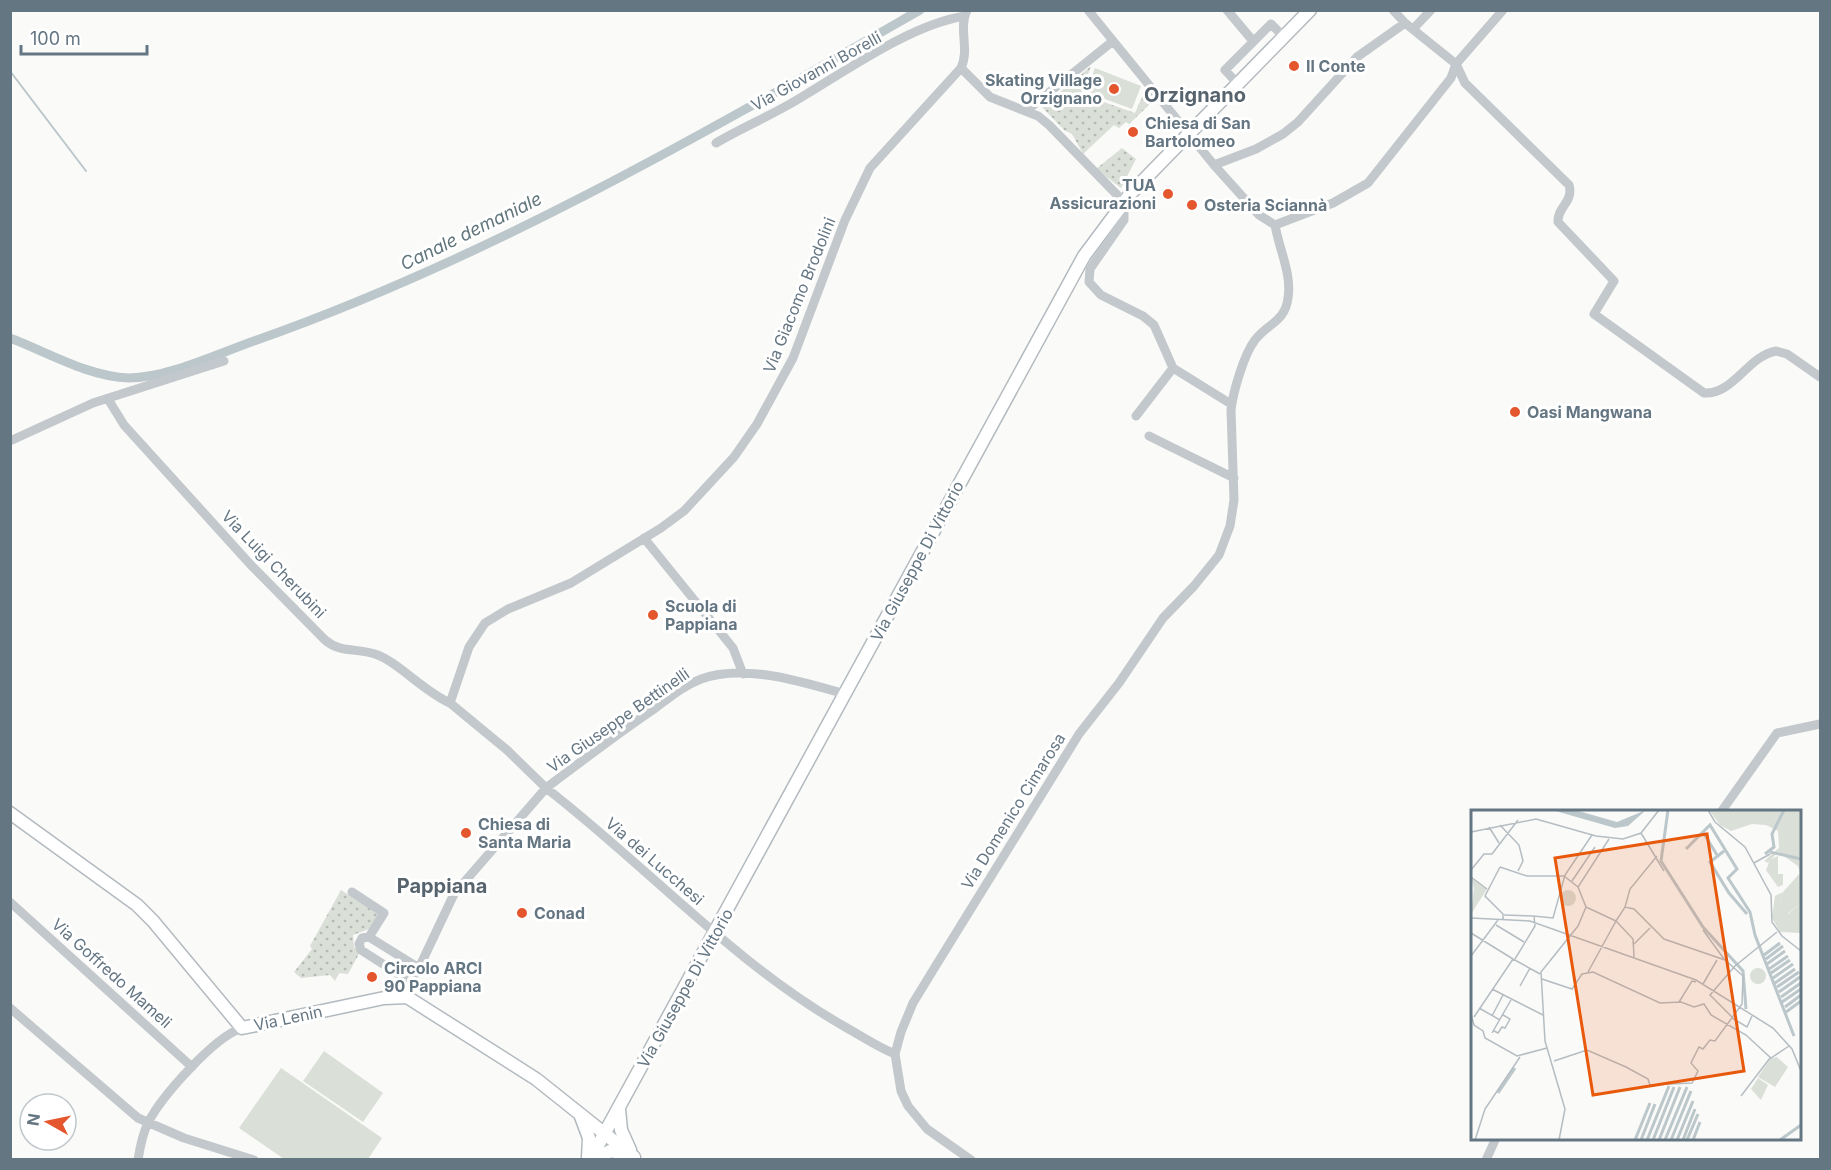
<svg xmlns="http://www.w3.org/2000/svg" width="1831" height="1170" font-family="Inter,sans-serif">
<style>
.grass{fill:url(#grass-dots)}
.pitch{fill:#dadfd7}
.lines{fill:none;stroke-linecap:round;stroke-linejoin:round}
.stream{stroke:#bbc7cb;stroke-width:2}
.canal{stroke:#bbc7cb;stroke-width:9}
.secondary-casing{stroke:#b3babf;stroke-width:15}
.street{stroke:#c3c8cc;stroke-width:9}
.secondary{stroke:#fff;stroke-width:12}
.poi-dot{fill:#e4572e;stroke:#fff;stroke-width:2}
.labels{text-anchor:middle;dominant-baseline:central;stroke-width:6;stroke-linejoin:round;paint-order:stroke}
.poi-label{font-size:16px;font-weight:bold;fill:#657683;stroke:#fff;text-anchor:start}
.street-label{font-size:16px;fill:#657683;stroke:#fff}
.water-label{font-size:18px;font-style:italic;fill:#60757c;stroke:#fff}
.quarter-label{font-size:20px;font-weight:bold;fill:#57646e;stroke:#fff}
.inset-river{fill:none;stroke:#bbc7cb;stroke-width:3}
.inset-road{fill:none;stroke:#b5bdc2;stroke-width:1.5}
.view{fill:#e8590c;fill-opacity:0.15;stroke:#e8590c;stroke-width:3}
.inset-edge{fill:none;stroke:#657683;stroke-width:3}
</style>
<defs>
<pattern id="grass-dots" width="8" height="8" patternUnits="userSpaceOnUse" patternTransform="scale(1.5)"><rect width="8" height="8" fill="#dadfd7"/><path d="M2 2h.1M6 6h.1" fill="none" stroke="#b4b9b4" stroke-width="1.8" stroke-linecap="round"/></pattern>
</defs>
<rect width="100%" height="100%" fill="#fafaf8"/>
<path class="grass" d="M1091 66 1081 94 1135 113 1146 87 1152 95 1148 106 1129 124 1126 122 1119 128 1114 125 1083 154 1072 134 1064 130 1042 107Z
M1122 148 1136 159 1121 188 1096 169Z
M341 890 379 914 369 929 353 935 354 947 360 952 348 974 339 973 335 981 330 975 301 978 294 972 312 949 310 946Z"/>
<path class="pitch" d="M1095 68 1141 86 1132 109 1086 92Z
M324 1051 383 1093 363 1122 303 1081Z
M281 1068 382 1138 368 1159H284L239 1128Z"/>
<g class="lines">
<path class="stream" d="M10 71 86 171"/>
<path class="canal" d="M10 338C47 352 89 377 129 378 167 378 217 354 254 341 488 259 705 133 920 10"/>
<g class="secondary-casing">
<path id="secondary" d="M10 813 137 905 153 921 242 1028 384 998 407 997 536 1079 634 1157
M619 1109 621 1130 630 1150
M580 1114 589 1138 588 1158
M590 1160 1084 256 1131 193 1310 10
M595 1160 610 1151 627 1154"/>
</g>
<path class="street" d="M1088 10 1214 165 1256 149 1283 134 1298 122 1357 57 1405 23
M1227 10 1253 41
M1393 10 1405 23 1456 64 1465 83 1569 185C1574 202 1557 207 1558 222L1614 281 1594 314 1704 393C1733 395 1748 356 1776 351L1787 354 1820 377
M1414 28 1431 10
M961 68 990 97 1038 116 1049 125 1124 202V220L1090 269 1089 282 1101 295 1143 316 1154 325 1173 368 1231 404
M1238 84 1225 70 1271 24 1284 37
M1026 111 1113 41
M716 143C745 126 777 113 805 95 850 68 913 24 965 16
M1214 165 1259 215 1275 225
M108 399 124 425 250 564 325 640C340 653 357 648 375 654 397 661 424 692 450 703
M1136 416 1173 368
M1149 436 1234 478
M10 441 93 403 224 361
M644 538 733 648 743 674
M845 694C803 682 744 663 701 679 683 686 669 698 654 709 617 734 582 761 546 788 648 867 734 964 847 1028 863 1037 878 1047 895 1054
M1721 812 1777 733 1820 724
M352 892 384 913 369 937
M10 902 192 1067
M411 982 361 950 359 944 362 938 369 937 419 968
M401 996 419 968 454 894 546 788 507 750 450 703 469 647 485 623 508 609 571 583 661 528 684 511 734 457 757 424 793 358 845 220 870 168 961 68C970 49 958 29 967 10
M10 1008 138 1118 184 1138 254 1160
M138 1160C140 1147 142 1135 148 1123 161 1097 214 1037 242 1028
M971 1160 927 1129 908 1106 901 1091 895 1054 901 1032 913 1003 935 967 1079 734 1119 683 1163 618 1194 586 1219 555 1230 526 1234 500 1231 410C1233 392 1244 354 1255 340 1268 323 1285 322 1288 298 1292 274 1279 249 1275 225L1333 203 1368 183 1451 78 1456 64 1503 10
M1486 1160 1496 1138"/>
<use href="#secondary" class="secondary"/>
</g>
<g class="poi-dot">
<circle cx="1294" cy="66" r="6"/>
<circle cx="1114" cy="89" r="6"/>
<circle cx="1133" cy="132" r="6"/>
<circle cx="1168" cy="194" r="6"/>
<circle cx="1192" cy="205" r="6"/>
<circle cx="1515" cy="412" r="6"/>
<circle cx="653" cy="615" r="6"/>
<circle cx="466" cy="833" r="6"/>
<circle cx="522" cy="913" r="6"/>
<circle cx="372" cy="977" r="6"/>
</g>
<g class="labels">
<g class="poi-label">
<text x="1306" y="66">Il Conte</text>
<text x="1102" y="80" text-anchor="end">Skating Village<tspan x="1102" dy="18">Orzignano</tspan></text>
<text x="1145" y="123">Chiesa di San<tspan x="1145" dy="18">Bartolomeo</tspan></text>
<text x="1156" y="185" text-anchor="end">TUA<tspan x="1156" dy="18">Assicurazioni</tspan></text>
<text x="1204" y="205">Osteria Sciannà</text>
<text x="1527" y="412">Oasi Mangwana</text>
<text x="665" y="606">Scuola di<tspan x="665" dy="18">Pappiana</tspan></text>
<text x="478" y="824">Chiesa di<tspan x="478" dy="18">Santa Maria</tspan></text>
<text x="534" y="913">Conad</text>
<text x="384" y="968">Circolo ARCI<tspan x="384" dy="18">90 Pappiana</tspan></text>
</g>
<g class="street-label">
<text transform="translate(816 71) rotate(-29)">Via Giovanni Borelli</text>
<text transform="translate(799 295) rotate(-68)">Via Giacomo Brodolini</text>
<text transform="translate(917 561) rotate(-62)">Via Giuseppe Di Vittorio</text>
<text transform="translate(274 564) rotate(46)">Via Luigi Cherubini</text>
<text transform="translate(618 720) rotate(-35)">Via Giuseppe Bettinelli</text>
<text transform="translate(1013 811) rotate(-58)">Via Domenico Cimarosa</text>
<text transform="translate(655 861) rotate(41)">Via dei Lucchesi</text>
<text transform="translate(112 973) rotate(42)">Via Goffredo Mameli</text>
<text transform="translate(685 988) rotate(-61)">Via Giuseppe Di Vittorio</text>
<text transform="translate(288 1018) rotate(-12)">Via Lenin</text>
</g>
<g class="water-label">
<text transform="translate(471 231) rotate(-26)">Canale demaniale</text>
</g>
<g class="quarter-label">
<text x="1195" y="95">Orzignano</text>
<text x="442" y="886">Pappiana</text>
</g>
</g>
<g transform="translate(1471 810)">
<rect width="330" height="330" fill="#fafaf8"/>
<path d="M238 0H295V15L281 14 260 21 249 15ZM0 67 16 79 0 104 3 78ZM312 82 309 95 317 104 330 93V123L309 122 301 108 304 86Z" fill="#dadfd7"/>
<path d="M295 0H330V93L316 104 309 95 312 82 329 63 327 56 307 42 297 53 293 51 308 38 307 21 295 15Z" fill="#dadfd7"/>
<path d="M287 268 297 275 290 290 280 279Z" fill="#dadfd7"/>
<path d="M307 46V64H312V75L307 77 295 60 299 50ZM306 247 317 257 304 277 287 267 299 249Z" fill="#dadfd7"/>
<path d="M89 88a8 8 0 1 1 16 0a8 8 0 1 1-16 0ZM279 166a8 8 0 1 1 16 0a8 8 0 1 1-16 0Z" fill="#dadfd7"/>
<path d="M81 0H104L146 12 175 0 157 16 144 18Z" fill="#bbc7cb"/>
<path class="inset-river" d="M197 0 190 51 232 117 272 161 275 199M232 22 246 45M215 39 239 15 266 59 257 68 279 102 284 125 323 226M253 41 239 52 258 83 276 104M299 42 330 49M294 44 303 37 301 24 313 0M293 145 309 133M295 149 312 136M296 154 314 141M298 159 317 146M300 163 319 150M302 168 322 154M304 173 324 159M306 177 328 162M308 182 329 167M310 187 330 173M311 192 330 179M314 197 330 185M315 202 330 191M27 283 44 258M164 330 179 293M170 330 184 294M176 330 198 276M182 330 203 277M188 330 209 277M194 330 216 277M200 330 220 281M206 330 222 291M212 330 224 299M216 330 227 304M222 330 229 312M309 330 330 315"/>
<path class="inset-road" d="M237 0 244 12 274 37 300 85 301 112 311 126 330 141M29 15 48 35 52 51 47 61M18 17 28 33M0 22 65 9 125 26 152 29 170 23 188 0M170 23 193 61M21 44 47 10M283 53 299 44M29 57 56 66H93L107 77M29 57 14 86 32 104V110M0 60 13 44H21M0 67 16 79M101 71 124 37M154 97 159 79 186 46M33 105 63 106M0 108 59 111 225 170 302 218 321 239 330 261M25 115 53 132M232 120 253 149M0 123 42 149M163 134 179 118M0 146 27 110M44 149 64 116 63 106 82 108 94 65 121 25M117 162 145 111 162 129 163 147M71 169 101 179 111 164 122 162 189 193 210 192 223 197 233 194 240 205 275 225 300 248 318 236M232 174 246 150M49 176 59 158M21 179 72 205M208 192 221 171 225 172M8 198 29 210M0 204 3 215 12 221 14 228 46 246 76 238M21 206 32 185M3 207 42 149 69 164M261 207 239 185 264 156 306 122M261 208 276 217 281 206M23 221 27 223 31 217 34 218 39 209 32 205M21 223 40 190M83 251 116 240 155 257 177 269 179 275 221 273 227 261 220 253 228 237 232 239 239 230 244 231 271 194 272 166 254 150 193 129 163 99 154 97 145 111 115 97M270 286 299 248M4 330 14 299 49 247M88 330 94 299 74 231 70 162 107 116 115 97 107 77 138 29"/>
<path class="view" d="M236 24 273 261 122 285 84 48Z"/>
<rect width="330" height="330" class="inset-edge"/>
</g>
<rect width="1831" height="1170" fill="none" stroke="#657683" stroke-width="24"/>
<g transform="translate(48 1122) rotate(279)"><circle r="28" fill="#ffffff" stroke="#c1c8cd" stroke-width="1.5"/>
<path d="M0-4.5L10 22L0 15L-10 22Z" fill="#e4572e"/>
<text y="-9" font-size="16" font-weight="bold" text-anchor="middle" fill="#657683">N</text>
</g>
<path d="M21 45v9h126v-9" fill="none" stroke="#657683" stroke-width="3"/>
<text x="30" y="45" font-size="18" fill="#657683" stroke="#ffffff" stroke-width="4.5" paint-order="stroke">100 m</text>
</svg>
